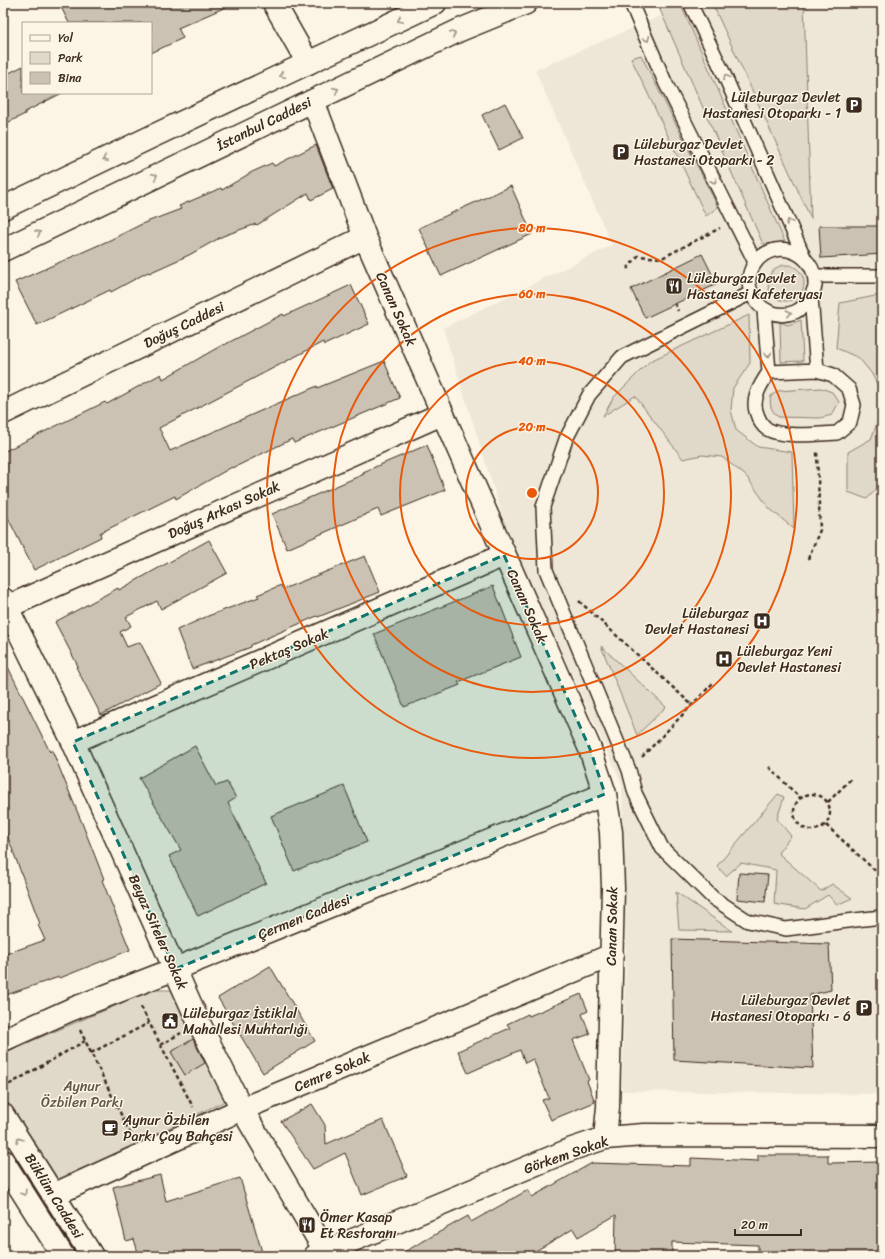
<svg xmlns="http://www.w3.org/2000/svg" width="885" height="1259" font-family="Sriracha,sans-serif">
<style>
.built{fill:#eee6d6}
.green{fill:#e0d8c8;stroke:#8e8173}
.building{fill:#ccc2b3;stroke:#3b2a1e}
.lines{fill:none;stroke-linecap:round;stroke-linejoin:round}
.service-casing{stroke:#3b2a1e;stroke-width:16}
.minor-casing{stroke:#3b2a1e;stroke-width:25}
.secondary-casing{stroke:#3b2a1e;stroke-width:25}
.trunk-casing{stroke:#3b2a1e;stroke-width:25}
.path{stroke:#3b2a1e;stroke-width:2.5;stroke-dasharray:4 3;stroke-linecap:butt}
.service{stroke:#fcf5e5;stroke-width:13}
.minor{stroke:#fcf5e5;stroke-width:22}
.secondary{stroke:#fcf5e5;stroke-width:22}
.trunk{stroke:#fcf5e5;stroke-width:22}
.oneway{stroke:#9c9082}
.marked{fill:#0f766e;fill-opacity:0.2;stroke:#0f766e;stroke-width:3;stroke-dasharray:8 5;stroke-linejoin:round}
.ring{fill:none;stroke:#e8590c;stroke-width:2}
.labels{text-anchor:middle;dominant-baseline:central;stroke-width:3;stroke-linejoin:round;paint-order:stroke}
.poi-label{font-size:14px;fill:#3b2a1e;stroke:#fcf5e5;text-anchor:start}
.street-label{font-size:14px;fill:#3b2a1e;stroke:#fcf5e5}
.park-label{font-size:14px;fill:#645648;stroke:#fcf5e5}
.centre{fill:#e8590c;stroke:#fcf5e5;stroke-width:2}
.ring-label{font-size:12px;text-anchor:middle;font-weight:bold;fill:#e8590c;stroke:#fcf5e5;stroke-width:3;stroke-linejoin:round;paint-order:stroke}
</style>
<rect width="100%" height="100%" fill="#fcf5e5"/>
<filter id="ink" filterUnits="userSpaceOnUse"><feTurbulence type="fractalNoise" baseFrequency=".025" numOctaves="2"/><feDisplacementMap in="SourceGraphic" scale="8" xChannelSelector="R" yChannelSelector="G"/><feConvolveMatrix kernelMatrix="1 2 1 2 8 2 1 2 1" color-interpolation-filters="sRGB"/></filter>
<g filter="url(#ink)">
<path class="built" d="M691 3H882V1094L622 1091 626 956 622 784 508 534 443 328 612 245 535 70Z"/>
<path class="green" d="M657 3H680L785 242 763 244Z
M719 3H804L811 219 713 5Z
M641 55 718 207 706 216 631 58Z
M768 283a18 18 0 1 1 36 0a18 18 0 1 1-36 0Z
M880 295H882V483L867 499 848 492V452L871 439 879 418 882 395 872 374 859 358 836 348 840 303Z
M749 315 750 363 733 388 731 410 736 430 758 447 792 452 794 529 769 508 746 476 722 457 702 455 683 459 635 396 603 416 614 397 650 361Z
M801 320 803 361 781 362 780 322 788 325Z
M821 388 832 392 839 402 832 415 820 418 778 417C771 410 769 405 771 396L778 391Z
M601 646 666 707 637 735Z
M778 794 784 797 777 819 791 836 778 853 821 891 832 884 852 898 837 905 828 895 805 909 774 904 776 870 741 863 726 876 717 866Z
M676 892 732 931 679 930Z
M153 990H172L225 1101 54 1183 3 1096V1053Z"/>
<path class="building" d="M59 3H235L178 28 183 38 151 53V23H69Z
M23 66V93H62L25 112V114L3 125V76Z
M505 103 523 138 499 150 482 115Z
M316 145 333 189 311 200 308 193 257 225 256 224 223 236 189 255 149 273 148 272 111 292 110 290 37 325 15 282 110 240 144 223 181 209 179 206 221 188 222 190 252 172 272 163 274 166Z
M511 186 532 234 441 276 419 228Z
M819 226H882V254L821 258Z
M702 254 717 284 645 318 631 289Z
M351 285 369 324 324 345 323 342 159 428 170 451 317 386V388L384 361 400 398 294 443 292 439 233 468 232 467 176 499 175 496 100 533 101 537 34 570 3 508V452L105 402 107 404 161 374 163 379 224 344V345L283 314 284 316Z
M427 445 445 490 381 516 378 509 287 549 272 514 364 474 363 472Z
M209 540 227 573 161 609 157 601 126 617 131 626 120 632 127 647 140 642 161 683 101 715 76 667 78 666 55 622 118 588 119 590Z
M365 556 380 592 318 617 317 616 251 645V647L192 669 177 630 208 616 259 597 257 595 281 585 283 589Z
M493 586 521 657 458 682 460 685 404 707 374 634Z
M3 657 50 752 52 750 82 823 104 879 102 880 130 950 60 978 59 977 3 996V955L45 940 38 925 40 924 3 824Z
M195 746 216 786 227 782 236 798 228 803 266 883 198 916 169 856 181 850 139 778Z
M344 786 367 842 294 871 271 816Z
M739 873 768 875 765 902 737 899Z
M672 939 829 944 831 990 810 995 813 1068 674 1060Z
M270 966 315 1041 263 1073 218 998Z
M581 994 588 1011 582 1014 590 1034 573 1040 589 1080 587 1081 595 1102 551 1120 542 1100 549 1098 533 1059 525 1063 520 1050 468 1073 458 1051 510 1028 507 1024 528 1014 529 1016Z
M193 1039 205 1063 185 1075 171 1052Z
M312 1104 325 1125 326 1144 383 1120 407 1176 362 1195 345 1153 313 1169 281 1121Z
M758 1155H828V1163L882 1162V1256H758V1245L672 1242V1256H615L616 1215 578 1237 573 1229 527 1256H397L468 1216 471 1222 528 1190 532 1197 592 1163 691 1166V1158L758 1161Z
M160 1175 166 1201 240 1178 262 1252 250 1256H139L134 1239 126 1241 113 1187Z"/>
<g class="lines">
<g class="service-casing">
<path id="service" d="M631 3 665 82 755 262
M690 3 723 72 804 257
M814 276H882
M751 293 622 357 589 395 566 439 543 507 546 570 629 770 635 793 662 848 713 898 748 921 786 929 855 920 882 917
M811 297C807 303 802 309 795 312 778 319 759 311 752 294 748 286 748 276 752 268 769 235 817 249 815 286 814 290 812 294 811 297L817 370
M764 310 769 372
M817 370 833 375 849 389 854 405 850 422 837 433C819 434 782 438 767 429 761 425 758 418 756 411 752 398 761 384 769 372Z"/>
</g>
<g class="minor-casing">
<path id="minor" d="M274 3 308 63
M313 101 365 237 590 749 605 794 611 832 613 888 608 1107 605 1138
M3 413 365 237
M3 599 73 742 199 1023 242 1109 328 1256
M7 607 442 414
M73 742 504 555
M3 1040 70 1010 175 969 605 794
M53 1195 242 1109 612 955
M315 1256 572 1149 605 1138 644 1135 882 1136"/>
</g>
<g class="secondary-casing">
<path id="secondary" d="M3 1115 92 1256
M3 1161 63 1256"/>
</g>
<g class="trunk-casing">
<path id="trunk" d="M3 208 153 136 435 3
M3 250 460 30 526 3"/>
</g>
<path class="path" d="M627 269 638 256 662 258 720 228
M675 303 678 311
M808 559 820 530 817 452
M579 601 692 705
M642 757 713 683
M769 767 800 798
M794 812a18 18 0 1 1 36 0a18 18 0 1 1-36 0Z
M828 802 852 778
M826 825 882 877
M141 1007 193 1107
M80 1030 131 1135
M160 1045 181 1033
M91 1053 149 1023
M3 1088 85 1041"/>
<use href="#service" class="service"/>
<use href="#minor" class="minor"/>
<use href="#secondary" class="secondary"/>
<use href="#trunk" class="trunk"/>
</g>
<defs><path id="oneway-chevron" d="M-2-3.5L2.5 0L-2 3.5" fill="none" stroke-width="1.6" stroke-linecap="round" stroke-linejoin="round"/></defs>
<g class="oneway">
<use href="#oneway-chevron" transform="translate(400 20) rotate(155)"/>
<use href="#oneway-chevron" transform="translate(453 34) rotate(-26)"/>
<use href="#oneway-chevron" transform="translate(647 39) rotate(66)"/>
<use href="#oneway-chevron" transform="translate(282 75) rotate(155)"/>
<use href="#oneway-chevron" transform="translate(726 77) rotate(-114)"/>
<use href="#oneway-chevron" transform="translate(336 90) rotate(-26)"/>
<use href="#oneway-chevron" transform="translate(105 159) rotate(154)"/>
<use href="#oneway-chevron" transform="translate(155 176) rotate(-26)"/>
<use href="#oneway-chevron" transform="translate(714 181) rotate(63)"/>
<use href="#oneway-chevron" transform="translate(789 222) rotate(-114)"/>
<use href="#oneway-chevron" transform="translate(38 233) rotate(-26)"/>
<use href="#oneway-chevron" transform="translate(789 313) rotate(-13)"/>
<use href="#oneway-chevron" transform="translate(768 355) rotate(85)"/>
<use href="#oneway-chevron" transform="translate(19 1140) rotate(-122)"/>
<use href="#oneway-chevron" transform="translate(24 1193) rotate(57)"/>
</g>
</g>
<path class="marked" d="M504 555 590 749 605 794 175 969 73 742Z"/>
<g class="ring">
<circle cx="532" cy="493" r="66"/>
<circle cx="532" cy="493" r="132"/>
<circle cx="532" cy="493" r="199"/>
<circle cx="532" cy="493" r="265"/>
</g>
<defs>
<g id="parking-square" transform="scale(0.9)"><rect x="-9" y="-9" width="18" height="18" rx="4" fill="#3b2a1e" stroke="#fcf5e5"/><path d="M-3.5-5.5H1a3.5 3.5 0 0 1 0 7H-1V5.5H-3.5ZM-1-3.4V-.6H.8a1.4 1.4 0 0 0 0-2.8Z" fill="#fff"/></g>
<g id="restaurant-square" transform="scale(0.9)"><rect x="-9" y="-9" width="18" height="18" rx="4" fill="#3b2a1e" stroke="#fcf5e5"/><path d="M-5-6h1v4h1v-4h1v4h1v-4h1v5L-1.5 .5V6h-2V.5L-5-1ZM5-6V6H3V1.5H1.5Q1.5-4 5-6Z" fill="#fff"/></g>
<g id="hospital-square" transform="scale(0.9)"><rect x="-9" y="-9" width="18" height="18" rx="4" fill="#3b2a1e" stroke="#fcf5e5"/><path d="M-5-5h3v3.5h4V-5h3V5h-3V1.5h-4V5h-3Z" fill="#fff"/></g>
<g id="civic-square" transform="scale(0.9)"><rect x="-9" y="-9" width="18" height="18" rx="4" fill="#3b2a1e" stroke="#fcf5e5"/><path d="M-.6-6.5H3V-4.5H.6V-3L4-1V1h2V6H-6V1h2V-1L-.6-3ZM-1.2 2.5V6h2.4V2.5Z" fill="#fff"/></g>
<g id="cafe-square" transform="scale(0.9)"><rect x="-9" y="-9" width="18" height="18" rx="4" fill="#3b2a1e" stroke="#fcf5e5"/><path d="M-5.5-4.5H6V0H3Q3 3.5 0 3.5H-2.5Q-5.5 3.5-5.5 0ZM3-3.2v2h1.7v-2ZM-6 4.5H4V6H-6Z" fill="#fff"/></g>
</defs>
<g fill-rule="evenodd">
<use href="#parking-square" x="854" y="105"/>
<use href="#parking-square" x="621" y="152"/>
<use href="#restaurant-square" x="674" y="286"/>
<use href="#hospital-square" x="762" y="621"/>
<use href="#hospital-square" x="724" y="659"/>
<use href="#parking-square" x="864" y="1008"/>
<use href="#civic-square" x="170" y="1021"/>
<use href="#cafe-square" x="110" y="1128"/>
<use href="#restaurant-square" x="307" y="1225"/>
</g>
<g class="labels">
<g class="poi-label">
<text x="841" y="97" text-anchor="end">Lüleburgaz Devlet<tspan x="841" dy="16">Hastanesi Otoparkı - 1</tspan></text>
<text x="634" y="144">Lüleburgaz Devlet<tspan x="634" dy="16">Hastanesi Otoparkı - 2</tspan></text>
<text x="687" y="278">Lüleburgaz Devlet<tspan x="687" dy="16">Hastanesi Kafeteryası</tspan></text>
<text x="749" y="613" text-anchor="end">Lüleburgaz<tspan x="749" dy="16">Devlet Hastanesi</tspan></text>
<text x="737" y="651">Lüleburgaz Yeni<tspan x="737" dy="16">Devlet Hastanesi</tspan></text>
<text x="851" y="1000" text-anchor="end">Lüleburgaz Devlet<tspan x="851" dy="16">Hastanesi Otoparkı - 6</tspan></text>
<text x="183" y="1013">Lüleburgaz İstiklal<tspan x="183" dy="16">Mahallesi Muhtarlığı</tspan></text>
<text x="123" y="1120">Aynur Özbilen<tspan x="123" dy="16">Parkı Çay Bahçesi</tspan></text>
<text x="320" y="1217">Ömer Kasap<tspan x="320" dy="16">Et Restoranı</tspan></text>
</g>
<g class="street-label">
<text transform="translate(264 124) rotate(-26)">İstanbul Caddesi</text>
<text transform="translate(396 309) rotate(66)">Canan Sokak</text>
<text transform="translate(184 325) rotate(-26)">Doğuş Caddesi</text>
<text transform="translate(224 510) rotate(-24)">Doğuş Arkası Sokak</text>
<text transform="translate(527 606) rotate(66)">Canan Sokak</text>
<text transform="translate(289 649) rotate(-23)">Pektaş Sokak</text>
<text transform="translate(304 917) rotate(-22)">Çermen Caddesi</text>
<text transform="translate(612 926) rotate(-89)">Canan Sokak</text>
<text transform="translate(158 932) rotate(66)">Beyaz Siteler Sokak</text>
<text transform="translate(332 1072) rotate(-23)">Cemre Sokak</text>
<text transform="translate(566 1155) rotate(-19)">Görkem Sokak</text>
<text transform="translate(54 1196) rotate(58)">Büklüm Caddesi</text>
</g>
<g class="park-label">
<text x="82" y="1086">Aynur<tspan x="82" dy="16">Özbilen Parkı</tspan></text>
</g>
</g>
<circle cx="532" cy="493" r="6" class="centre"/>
<g class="ring-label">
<text x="532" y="232">80 m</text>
<text x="532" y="298">60 m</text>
<text x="532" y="365">40 m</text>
<text x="532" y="431">20 m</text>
</g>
<rect width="885" height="1259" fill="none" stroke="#fcf5e5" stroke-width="16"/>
<rect x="8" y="8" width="869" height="1243" fill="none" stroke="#3b2a1e" stroke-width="1.5" filter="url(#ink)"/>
<rect x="22" y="22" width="130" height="72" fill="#fcf5e5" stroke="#afa495"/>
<rect x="30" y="35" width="20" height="6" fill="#fcf5e5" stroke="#afa495"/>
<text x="58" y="42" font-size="12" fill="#3b2a1e">Yol</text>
<rect x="30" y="52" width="20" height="12" fill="#e0d8c8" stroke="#afa495"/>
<text x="58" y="62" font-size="12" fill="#3b2a1e">Park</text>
<rect x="30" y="72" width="20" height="12" fill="#ccc2b3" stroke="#afa495"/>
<text x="58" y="82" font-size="12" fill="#3b2a1e">Bina</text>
<path d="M735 1229v6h66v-6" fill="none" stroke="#3b2a1e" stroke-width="2"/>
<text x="741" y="1229" font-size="12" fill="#3b2a1e" stroke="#fcf5e5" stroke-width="3" paint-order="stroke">20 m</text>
</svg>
